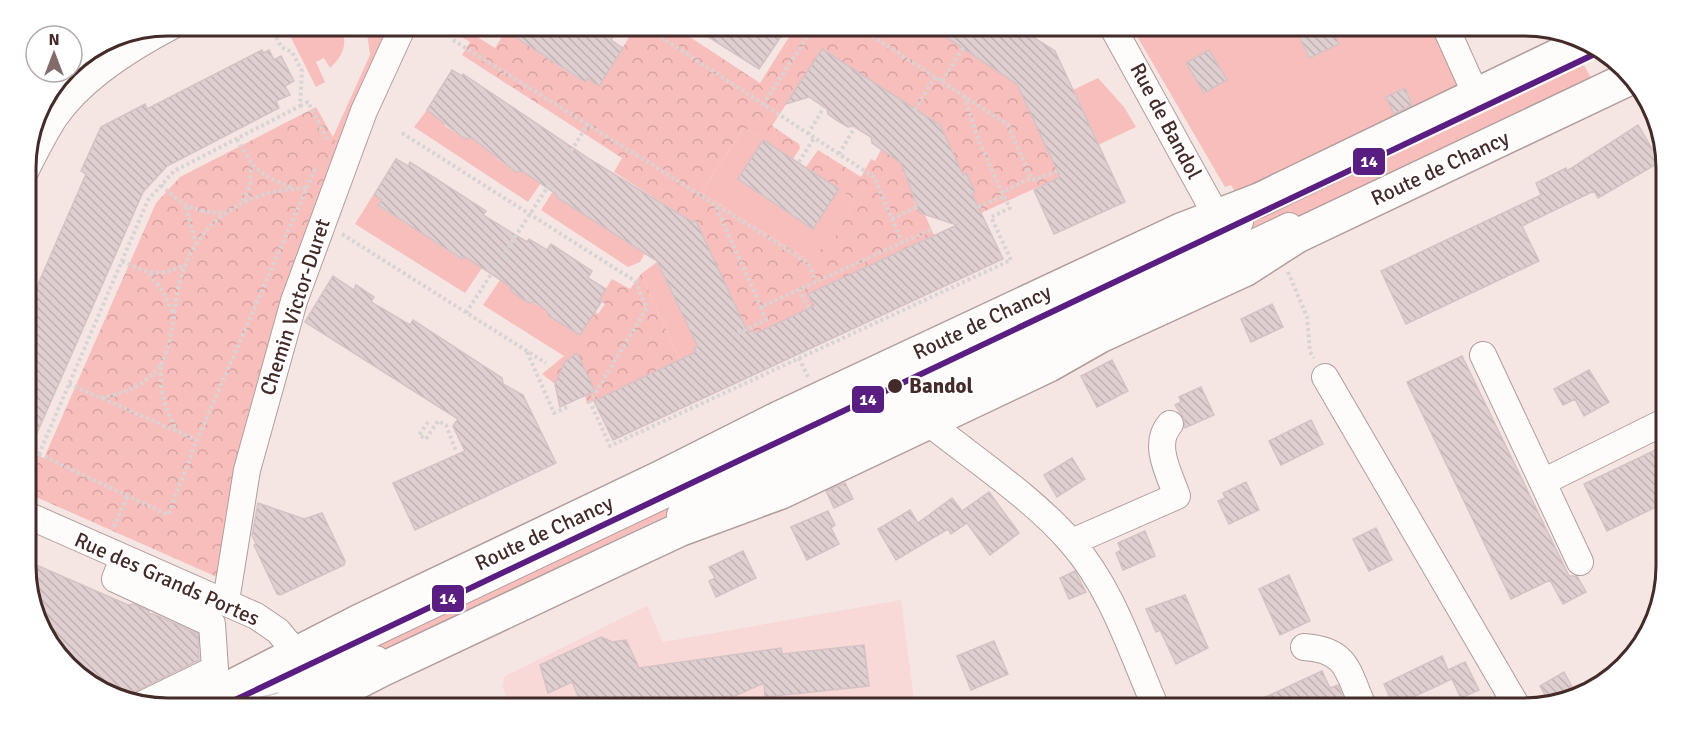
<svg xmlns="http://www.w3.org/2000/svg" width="1692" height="734" font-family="Signika,sans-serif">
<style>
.built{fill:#f8d9d7}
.green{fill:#f8bebc}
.park{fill:url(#park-crowns)}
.building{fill:url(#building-back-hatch);stroke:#d5c2c5;stroke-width:1.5}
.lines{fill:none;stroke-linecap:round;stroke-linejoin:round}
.minor-casing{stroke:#b09e9d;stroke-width:28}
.major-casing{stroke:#b09e9d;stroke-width:36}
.path{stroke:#d9d4d4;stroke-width:4;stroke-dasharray:3 3;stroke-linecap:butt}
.minor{stroke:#fefbfb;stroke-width:26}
.major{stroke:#fefbfb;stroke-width:33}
.tram{stroke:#d5d0d0;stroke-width:1.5}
.tram-1-casing{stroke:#fff;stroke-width:10}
.tram-1{stroke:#5a1e82;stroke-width:6}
.stop-dot{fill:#442b2a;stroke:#fff;stroke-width:2}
.labels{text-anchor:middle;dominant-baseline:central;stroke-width:4.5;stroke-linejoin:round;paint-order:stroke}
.street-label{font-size:21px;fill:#442b2a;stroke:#fff}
.stop-label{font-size:21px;font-weight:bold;fill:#442b2a;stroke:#fff;text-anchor:start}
.rim{fill:none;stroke:#442b2a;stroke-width:3}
.line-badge{stroke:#fff;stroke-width:2}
.badge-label{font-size:16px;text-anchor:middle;font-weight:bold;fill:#fff}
</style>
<defs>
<pattern id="park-crowns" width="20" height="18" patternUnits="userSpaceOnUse" patternTransform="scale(1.5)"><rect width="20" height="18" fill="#f8bebc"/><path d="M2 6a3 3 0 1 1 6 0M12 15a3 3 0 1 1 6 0" fill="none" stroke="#d6a3a2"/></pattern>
<pattern id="building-back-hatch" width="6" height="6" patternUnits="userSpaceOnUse" patternTransform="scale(1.5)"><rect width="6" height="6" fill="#e0cfd0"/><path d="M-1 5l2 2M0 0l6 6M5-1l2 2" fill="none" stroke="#c1b2b3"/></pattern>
</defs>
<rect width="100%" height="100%" fill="#f5e6e4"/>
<path class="built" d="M901 600 915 708H511L502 686 505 676 647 606 663 642Z"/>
<path class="green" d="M285 26H340C349 43 343 56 330 68L324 58 316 62 325 82 316 87Z
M366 26H393L339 148 332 139 370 55Z
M1131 26H1440L1462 86 1236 193 1231 185 1225 187Z
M1584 65 1591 78 1261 234 1253 232 1251 229 1254 221Z
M1098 78 1124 107 1136 127 1098 145 1073 90Z
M427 110 444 120 445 126 465 139 471 138 475 132 494 153 496 158 516 172 522 170 541 183 528 202 414 127Z
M744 128 763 140 738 179 813 229 839 189 855 200 831 246 803 257 701 192Z
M555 188 558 198 575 209 581 208 645 253 640 262 628 267 541 210Z
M373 195 382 200 378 206 408 225 412 219 434 242 461 259 465 254 482 268 465 293 355 224Z
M657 262 698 347 694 349 696 352 680 360 641 274Z
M500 280 510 286 512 292 547 310 549 316 566 327 572 325 582 332 564 356 483 305Z
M769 451 775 464 381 651 375 638Z"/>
<path class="park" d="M444 26H460L495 48 508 27C530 50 558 65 584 82L587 78 599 86 636 26H673L760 83 796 26H929L1017 84 1060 177 981 213 971 194 975 192 966 173 962 175 822 49 772 126 799 144 800 148 793 159 744 128 701 192 803 257 831 245 855 200 806 167 818 150 861 177 871 159 875 161 883 146 903 158 916 196 914 201 920 213 925 215 934 235 809 294 814 306 755 334 753 330 740 337 744 325 696 221 685 225 681 215 614 172 622 158 462 55 470 42Z
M316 107 339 148 283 308 278 311 234 469 217 577 27 493 26 451 44 458 156 203 180 177Z
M641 274 680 360 587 404 582 386 589 379 577 354 565 362 555 384 542 374 564 356 595 312 598 314 605 304 599 300 612 279 630 289Z"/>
<path class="building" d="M498 26H596L613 37 611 40 623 48 599 86 587 78 585 82Z
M691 26H788L759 69Z
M929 26H1016L1055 51 1125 202 1054 234 1034 190 1060 177 1017 84Z
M1309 26H1330L1339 44 1309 58 1297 31Z
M822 49 940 125 963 175 966 173 975 192 972 194 1003 259 613 440 594 401 696 352 694 348 698 347 657 261 558 198 556 194 522 171 516 172 472 138 465 139 427 110 452 70 462 76 463 74 591 160 692 222 696 221 748 333 753 330 755 334 814 306 808 294 957 225 920 213 901 163 872 143 871 137 853 126 848 127 838 121 828 114 827 109 809 97 786 104Z
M262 50 263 53 269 50 274 60 281 56 294 81 285 86 290 95 276 101 279 108 167 166 143 192 26 458V312L86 174 81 171 101 127 145 104 147 109Z
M1209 50 1227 80 1204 93 1186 63Z
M1405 88 1412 105 1394 114 1386 97Z
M1638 125 1660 162 1598 198 1594 191 1522 226 1539 261 1406 324 1381 271 1541 195 1536 183 1566 168 1567 171Z
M763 140 839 189 813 229 738 179Z
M396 159 408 166 410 162 430 175 486 211 483 215 527 242 529 239 547 250 551 244 592 271 588 278 606 289 599 300 602 301 580 335 549 316 547 311 540 306 534 302 529 303 512 292 510 286 464 256 462 259 378 205 382 200 374 195Z
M333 276 354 290 356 285 374 297 371 302 410 325 413 320 502 378 503 384 523 395 556 463 415 530 393 483 465 451 453 426 458 419 305 322Z
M1272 304 1283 327 1251 342 1241 319Z
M577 353 595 391 560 407 555 384 565 362Z
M1462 356 1569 576H1577L1586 592 1563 604 1550 580 1511 599 1407 382Z
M1112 360 1128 391 1097 407 1081 376Z
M1589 370 1609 402 1584 416 1575 399 1563 405 1554 389Z
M1201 387 1214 415 1185 428 1184 418 1175 405 1181 402 1179 397Z
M1311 420 1323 444 1281 465 1269 441Z
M1666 445V502L1607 531 1584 484Z
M1072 458 1085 479 1057 497 1044 475Z
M1246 482 1259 510 1229 524 1218 501 1225 498 1223 493Z
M845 483 853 499 834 508 826 491Z
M989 492 1019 533 990 555 967 523 951 534 948 529 896 560 878 529 910 510 918 523 952 498 962 511Z
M258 503 304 519 322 513 345 561 344 565 280 595 277 594 254 545 256 544 252 535Z
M828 511 835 525 831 528 839 544 807 560 791 527Z
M1376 528 1392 560 1369 571 1353 539Z
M1145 531 1155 556 1123 570 1116 553 1121 550 1118 543Z
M743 551 756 578 716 597 709 581 715 578 709 567Z
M27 561 128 605 134 604 149 611V614H154L198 634 199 660 136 691 129 701 115 695V686L100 687 55 653 27 585Z
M1075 571 1086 592 1069 599 1060 578Z
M1289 575 1310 621 1280 635 1259 589Z
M1185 595 1208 648 1176 664 1160 630 1156 632 1146 609Z
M601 637 612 642 626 640 639 668 781 648 782 654 864 645 869 686 765 697 764 683 708 708H592L582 705 572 682 548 693 540 665Z
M994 641 1008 674 971 690 957 656Z
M1442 656 1448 670 1465 662 1479 690 1461 698 1450 675 1452 679 1394 706 1384 684Z
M1322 671 1330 688 1338 685 1346 704 1340 708H1242Z
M1564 672 1575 692 1549 702 1540 686Z"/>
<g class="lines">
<g class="minor-casing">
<path id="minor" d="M1112 26 1226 233
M1445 26 1477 97
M26 170C35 152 44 134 55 117 82 78 130 48 172 26
M1483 355 1580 562
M1325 377 1518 708
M928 422C974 459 1033 498 1071 542 1112 588 1132 653 1156 708
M1543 482 1666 421
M27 515 256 616 278 631 308 667
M680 515 1289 226
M1072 542 1177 496C1169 473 1152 444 1170 424
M123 558 115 579 212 624 215 669 143 704
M226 601 247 470 294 301 364 111 403 26
M1304 647C1349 650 1347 672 1364 708
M319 659 1240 222
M245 708 300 681 361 667 376 659"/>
</g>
<g class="major-casing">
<path id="major" d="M190 708 358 622 662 477 777 419 1181 230 1259 200 1586 42
M307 708 381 670 638 549 681 529 781 492 1049 365 1100 336 1244 270 1297 236 1632 77"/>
</g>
<path class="path" d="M651 26 649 29 874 177 902 242
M857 26 1008 125 1031 178
M276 37 302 26
M453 40 807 262 816 281
M942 81 963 48
M964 96 979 141 1002 192
M763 105 814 26
M300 106 308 102 328 141
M915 110 935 77
M402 133 635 281 647 308 590 402 610 446 1011 260 991 217 1010 208 1002 192 1031 178 1035 180 1057 171
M808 134 824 107
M237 139C253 168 261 177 294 188
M571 151 588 124
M839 154 855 127
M799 162 814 138
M161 185C183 205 192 212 222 213
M243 201 250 186 251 166
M186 207 195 241
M716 207 761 307
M978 207 1004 196
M892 219 917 207
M342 234 546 363
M122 261C148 273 157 278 184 265
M1288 272 1307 317 1310 352 1314 358
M149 274 162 290 173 313
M799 289 809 309
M466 313 550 183
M738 333 766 320 761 307 932 229
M527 352 554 413 570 406
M799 358 808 377
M161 365C174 337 172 319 178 290 191 225 241 190 306 188
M69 384 197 440
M101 398C130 391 141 388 161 365 159 392 165 408 177 431
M428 422 419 435 426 439 438 421 446 425 456 451
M39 454 168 515 197 440 315 169
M27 482 148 200 174 171 300 106 302 71 292 52 281 47 271 26
M114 527 128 495"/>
<use href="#minor" class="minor"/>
<use href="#major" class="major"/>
<path class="tram" d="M218 708 278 693"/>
<g class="tram-1-casing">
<path id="tram-1" d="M218 708 1599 52"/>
</g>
<use href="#tram-1" class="tram-1"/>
</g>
<circle class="stop-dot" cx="895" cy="386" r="8"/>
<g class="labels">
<g class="street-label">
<text transform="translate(1166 121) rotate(62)">Rue de Bandol</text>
<text transform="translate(1440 168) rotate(-25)">Route de Chancy</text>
<text transform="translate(295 307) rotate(-72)">Chemin Victor-Duret</text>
<text transform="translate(982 322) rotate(-25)">Route de Chancy</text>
<text transform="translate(544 533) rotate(-25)">Route de Chancy</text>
<text transform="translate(167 579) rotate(24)">Rue des Grands Portes</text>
</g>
<g class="stop-label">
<text x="909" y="386">Bandol</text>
</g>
</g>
<path d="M0 0H1692V734H0ZM168 36H1524A132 132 0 0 1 1656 168V566A132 132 0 0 1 1524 698H168A132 132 0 0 1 36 566V168A132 132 0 0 1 168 36Z" fill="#fff" fill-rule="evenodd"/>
<path class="rim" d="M168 36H1524A132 132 0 0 1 1656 168V566A132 132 0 0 1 1524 698H168A132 132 0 0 1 36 566V168A132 132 0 0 1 168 36Z"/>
<g class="line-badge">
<rect x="1352" y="147" width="34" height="29" rx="6" fill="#5a1e82"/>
<rect x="851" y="385" width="34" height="29" rx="6" fill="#5a1e82"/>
<rect x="431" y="584" width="34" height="29" rx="6" fill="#5a1e82"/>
</g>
<g class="badge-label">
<text x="1369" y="167">14</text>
<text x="868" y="405">14</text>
<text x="448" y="604">14</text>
</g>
<g transform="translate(54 54)"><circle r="28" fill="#ffffff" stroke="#b4aaaa" stroke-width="1.5"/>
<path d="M0-4.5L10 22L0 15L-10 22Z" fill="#826c6b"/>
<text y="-9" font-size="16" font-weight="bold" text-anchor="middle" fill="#442b2a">N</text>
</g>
</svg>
